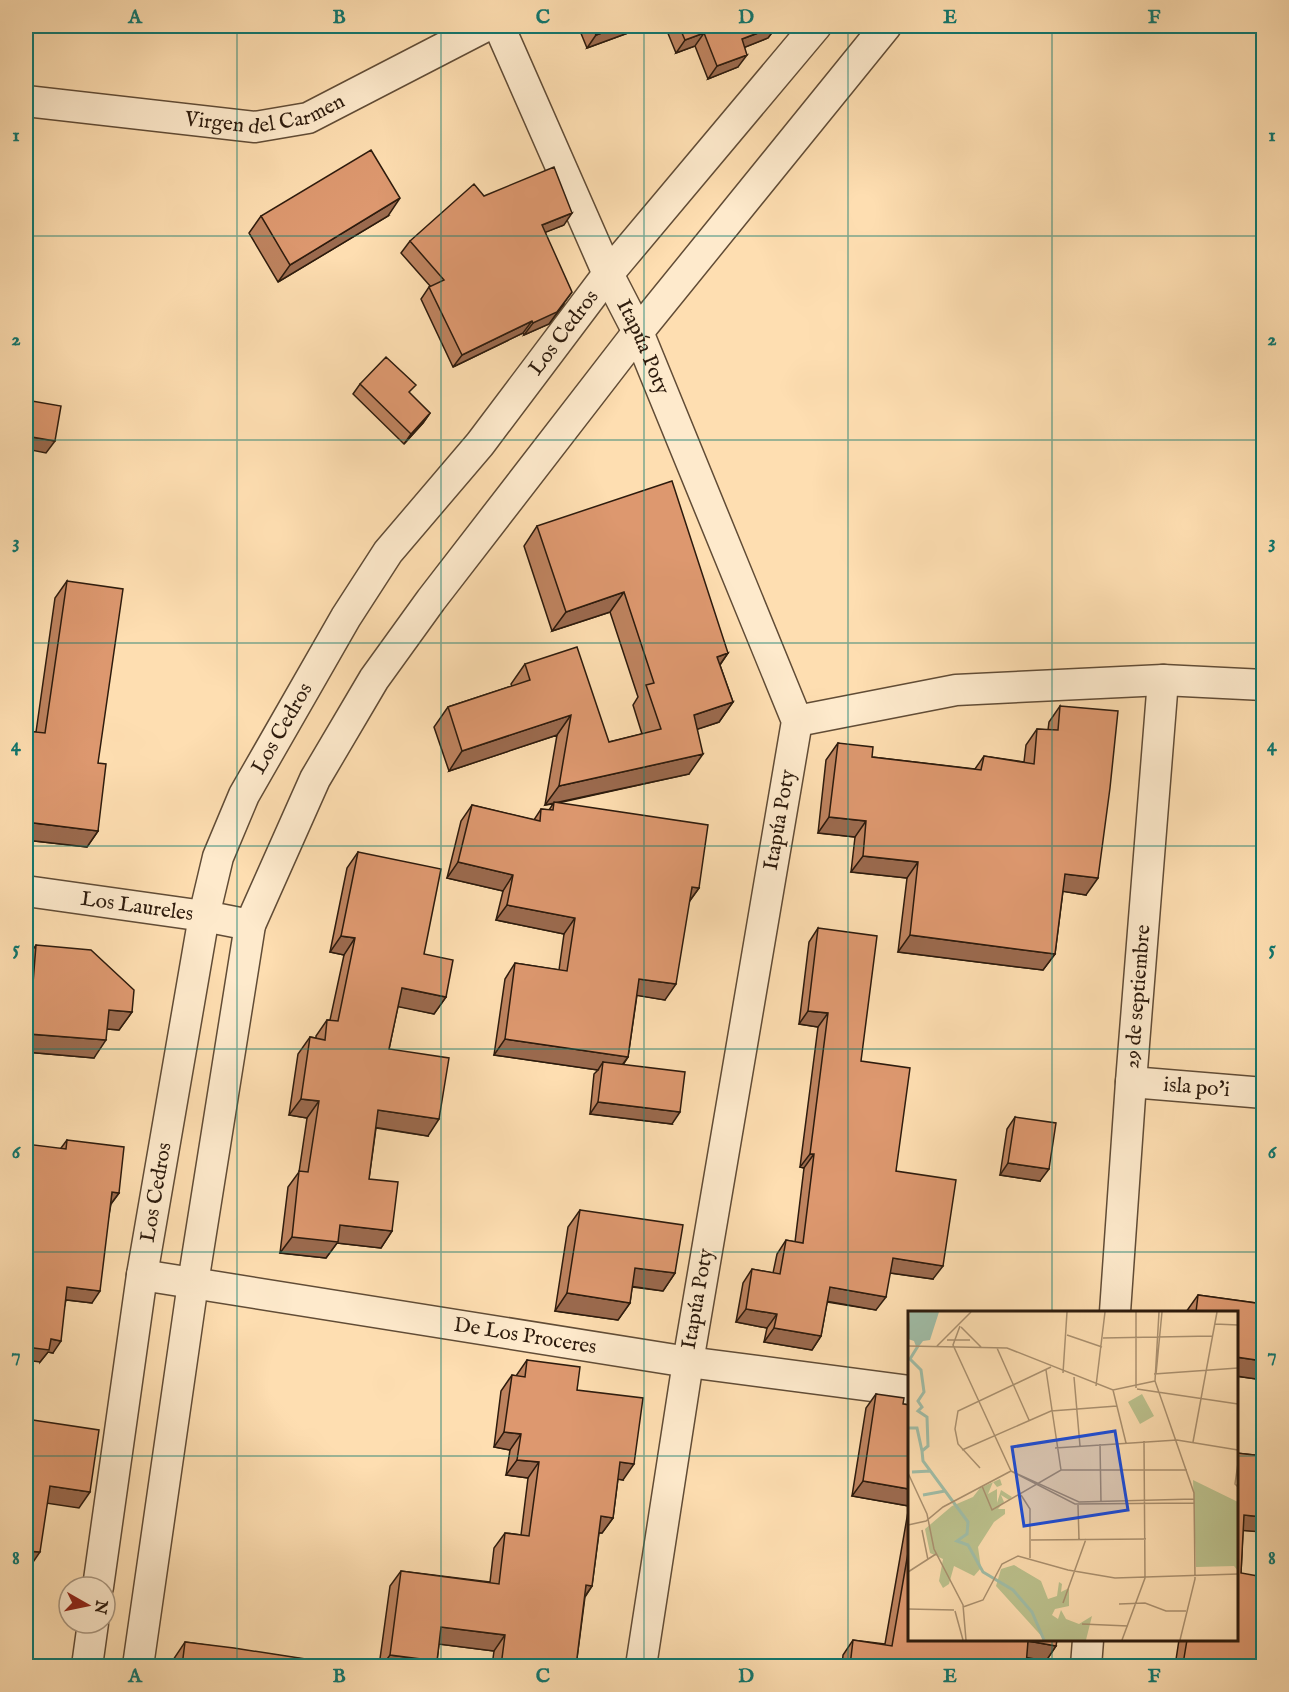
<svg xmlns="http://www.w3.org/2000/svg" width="1289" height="1692" font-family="'IM FELL English',serif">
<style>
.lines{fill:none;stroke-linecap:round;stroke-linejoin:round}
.street-casing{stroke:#614c36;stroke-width:33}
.street{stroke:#feeacc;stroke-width:30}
.wall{fill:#be835f;stroke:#2d1b0d;stroke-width:1.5}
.shaded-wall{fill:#9b6a4e;stroke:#2d1b0d;stroke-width:1.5}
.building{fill:#dd986f;stroke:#2d1b0d;stroke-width:1.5}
.grid{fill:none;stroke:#0f766e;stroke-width:1.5;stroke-opacity:0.55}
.labels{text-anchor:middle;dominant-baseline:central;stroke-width:4.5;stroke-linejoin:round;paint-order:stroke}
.street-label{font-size:21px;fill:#2d1b0d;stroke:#feeacc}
.inset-river{fill:none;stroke:#a0bda7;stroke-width:3}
.inset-road{fill:none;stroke:#aa906f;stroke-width:1.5}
.view{fill:#1d4ed8;fill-opacity:0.15;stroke:#1d4ed8;stroke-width:3}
.inset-edge{fill:none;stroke:#2d1b0d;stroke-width:3}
.neatline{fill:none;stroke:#0f766e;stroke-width:2}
.grid-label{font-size:20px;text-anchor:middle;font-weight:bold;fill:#0f766e}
</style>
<rect width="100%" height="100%" fill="#fedeb1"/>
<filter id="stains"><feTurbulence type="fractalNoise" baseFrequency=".00333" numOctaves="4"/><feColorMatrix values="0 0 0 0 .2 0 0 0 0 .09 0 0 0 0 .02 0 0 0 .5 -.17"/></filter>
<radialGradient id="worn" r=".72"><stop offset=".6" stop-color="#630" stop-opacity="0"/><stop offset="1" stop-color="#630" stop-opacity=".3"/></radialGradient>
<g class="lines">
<g class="street-casing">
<g id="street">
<path id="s1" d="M499 26 608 274 638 332 797 721 688 1362 641 1666"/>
<path id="s2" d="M26 101 255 127 308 118 486 26"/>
<path d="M797 721 956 690 1163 680 1264 685"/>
<path id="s3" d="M26 891 204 916 250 925"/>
<path id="s4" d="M1131 1082 1264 1093"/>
<path id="s5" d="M142 1275 688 1362 910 1391"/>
<path id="s6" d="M1115 1312 1131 1082 1163 680"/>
<path id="s7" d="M98 1587 142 1275 204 916 218 857 244 795 346 617 388 552 480 444 608 274 816 26"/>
<path d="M87 1666 93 1623"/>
<path d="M138 1666 193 1283 250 925 315 779 374 679 431 600 638 332 886 26"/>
<path d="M1086 1666 1088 1640"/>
</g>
</g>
<use href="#street" class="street"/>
</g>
<path class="wall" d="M578 26H647L587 48Z
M665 26H777L768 38 745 47 738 67 708 79 695 46 676 53Z
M261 216H388L278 282 249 233Z
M564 225 545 232 564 304 549 324 524 335 523 333 453 367 421 299 429 287H431L401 253 410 241Z
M360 384 410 394 430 413 423 423 404 444 353 394Z
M537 526 728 653 720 665 733 702 719 722 697 729 689 774 558 803 699 888 689 902 665 1000 637 995 628 1057 623 1065 672 1124 590 1114 594 1074 598 1070 494 1055 505 979 515 963 559 970 564 934 496 920 503 891 447 878 461 821 472 805 534 820 541 809 549 810 553 804 545 805 557 735 449 771 434 727 448 707 512 686 511 684 525 664 609 742 642 734 633 705 638 697 610 612 552 631 524 546Z
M67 581 98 763V831L87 847 26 840V731L36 732 55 598Z
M1060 706 1086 895 1063 891 1055 954 1043 970 898 952 907 878 851 872 855 837 818 833 826 760 838 743 872 757 975 769 984 756 1024 762 1026 745 1037 729 1048 730 1049 722Z
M358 852 424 954 446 997 434 1014 398 1006 389 1049 428 1136 376 1128 369 1179 392 1231 381 1248 337 1243 326 1258 280 1253 288 1187 299 1172 307 1118 289 1115 298 1054 310 1037 316 1038V1036L327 1020H330L344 955 330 952 347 868Z
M818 928 896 1171 933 1279 890 1273 876 1310 827 1302 821 1336 812 1350 764 1342 767 1328 736 1322 743 1283 752 1269 773 1273 777 1254 786 1240 795 1242 804 1168 800 1167 818 1027 799 1024 809 942Z
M36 945 132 1012 119 1030 107 1029 94 1058 26 1052V960Z
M1015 1117 1040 1181 1000 1175 1007 1129Z
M67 1140 119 1193 111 1204 92 1303 66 1300 53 1353 48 1352 40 1362 61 1148Z
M580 1210 675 1273 663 1291 632 1287 630 1303 618 1320 555 1311 568 1227Z
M1198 1295 1263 1304V1380L1236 1376V1312H1186Z
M527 1360 577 1390 623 1480 618 1479 613 1518 602 1533H599L592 1586 585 1597 576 1666H492L494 1651 439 1644 437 1661 433 1666H379L390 1586 401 1571 490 1582 494 1548 505 1533 521 1535 528 1478 506 1475 510 1450 494 1447 501 1391 512 1375 516 1376Z
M876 1394 903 1404 909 1405V1640L1056 1646 1046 1661 1027 1658 1026 1666H842L843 1655 853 1640 885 1644 909 1506 852 1496 866 1408Z
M1236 1453 1263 1456V1532L1243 1530 1241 1573 1263 1666H1175L1179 1640H1236Z
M185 1642 351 1666H172L173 1660Z"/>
<path class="shaded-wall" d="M622 26H647L587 48 596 35Z
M777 26 768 38 733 52 742 39Z
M704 33 695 46 676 53 685 40Z
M747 55 738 67 708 79 717 66Z
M400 198 388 216 278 282 290 265Z
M572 213 564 225 534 237 542 225Z
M572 292 549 324 524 335 533 323Z
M532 321 523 333 453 367 462 355Z
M430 413 423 423 404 444 411 434Z
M26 436 55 441 46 453 26 449Z
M624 592 610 612 552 631 566 612Z
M728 653 714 673 717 657Z
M733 702 719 722 680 735 694 715Z
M571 715 557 735 449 771 462 751Z
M703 754 689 774 545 805 559 786Z
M829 817 866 821 855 837 818 833Z
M26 822 98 831 87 847 26 840Z
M863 856 918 862 907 878 851 872Z
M458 862 513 875 503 891 447 878Z
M1065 874 1098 878 1086 895 1054 890Z
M692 887 699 888 688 903Z
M507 905 575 918 564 934 496 920Z
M910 935 1055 954 1043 970 898 952Z
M341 936 355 938 344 955 330 952Z
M639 979 676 984 665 1000 628 994Z
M402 988 446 997 434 1014 390 1005Z
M109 1010 132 1012 119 1030 97 1028Z
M808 1011 828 1013 818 1027 799 1024Z
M29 1034 106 1040 94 1058 26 1052V1039Z
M505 1039 628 1057 617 1072 603 1062 598 1070 494 1055Z
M301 1099 319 1101 307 1118 289 1115Z
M598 1102 680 1112 672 1124 590 1114Z
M378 1110 439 1119 428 1136 367 1126Z
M810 1154H814L804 1168 800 1167Z
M1008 1163 1049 1169 1040 1181 1000 1175Z
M112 1192 119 1193 110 1205Z
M340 1225 392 1231 381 1248 337 1243 326 1258 280 1253 292 1237Z
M893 1258 943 1266 933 1279 883 1272Z
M635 1268 675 1273 663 1291 623 1285Z
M67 1287 100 1291 92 1303 59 1299Z
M830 1287 886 1297 876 1310 820 1300Z
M567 1293 630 1303 618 1320 555 1311Z
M746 1309 777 1314 767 1328 736 1322Z
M774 1328 821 1336 812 1350 764 1342Z
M51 1339 61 1341 53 1353 48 1352 40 1362 26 1360V1347Z
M1236 1357 1263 1361V1380L1236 1376Z
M504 1432 521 1434 510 1450 494 1447Z
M517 1460 539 1462 528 1478 506 1475Z
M620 1462 634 1464 623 1480 609 1478Z
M863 1481 909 1489V1506L852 1496Z
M50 1486 90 1492 79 1508 39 1502Z
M1244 1515 1263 1517V1532L1236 1530Z
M601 1516 613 1518 602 1533 590 1532Z
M26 1551 40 1552 29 1568H26Z
M586 1585 592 1586 581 1602Z
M441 1627 505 1635 494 1651 430 1643Z
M1028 1641 1056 1646 1046 1661 1018 1656Z
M390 1655 437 1661 433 1666H382Z
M1183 1664 1202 1666H1181Z"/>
<path class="building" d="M592 26H622L596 35Z
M679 26H776L742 39 747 55 717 66 704 33 685 40Z
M371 150 400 198 290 265 261 216Z
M554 167 572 213 542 225 572 292 557 312 533 323 532 321 462 355 429 287 444 280 410 241 474 184 484 196Z
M386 357 416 385 409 392 430 413 411 434 360 384Z
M26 400 61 406 55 441 26 436Z
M672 481 728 653 717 657 733 702 694 715 703 754 559 786 571 715 462 751 448 707 530 680 525 664 577 647 609 742 661 729 646 685 654 683 624 592 566 612 537 526Z
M67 581 123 589 98 763 106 764 98 831 26 822V731L45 733Z
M1060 706 1118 711 1110 788 1098 878 1065 874 1055 954 910 935 918 862 863 856 866 821 829 817 838 743 873 747 872 757 981 770 984 756 1034 764 1037 729 1058 730Z
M554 802 708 825 699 888 692 887 676 984 639 979 628 1057 505 1039 515 963 567 971 575 918 507 905 513 875 458 862 472 805 540 821 541 809 553 810Z
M358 852 441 869 424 954 453 960 446 997 402 988 389 1049 449 1058 439 1119 378 1110 369 1179 398 1182 392 1231 340 1225 338 1242 292 1237 299 1171 308 1172 319 1101 301 1099 310 1037 325 1040 327 1020 338 1021 355 938 341 936Z
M818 928 877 936 861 1061 910 1068 896 1171 956 1180 943 1266 893 1258 886 1297 830 1287 821 1336 774 1328 777 1314 746 1309 752 1269 780 1274 786 1240 803 1243 814 1154H810L828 1013 808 1011Z
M36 945 91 950 134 990 132 1012 109 1010 106 1040 29 1034Z
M603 1062 685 1072 680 1112 598 1102Z
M1015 1117 1056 1123 1049 1169 1008 1163Z
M67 1140 124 1147 119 1193 112 1192 100 1291 67 1287 61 1341 51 1339 49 1350 26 1347V1144L66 1149Z
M580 1210 683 1225 675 1273 635 1268 630 1303 567 1293Z
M1198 1295 1263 1304V1361L1236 1357V1312H1196Z
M527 1360 580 1367 577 1390 643 1398 634 1464 620 1462 613 1518 601 1516 592 1586 586 1585 576 1666H501L505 1635 441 1627 437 1661 390 1655 401 1571 499 1584 505 1533 529 1536 539 1462 517 1460 521 1434 504 1432 512 1375 525 1377Z
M876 1394 904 1398 903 1404 909 1405V1489L863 1481Z
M26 1419 99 1430 90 1492 50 1486 40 1552 26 1551Z
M1236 1453 1263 1456V1517L1244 1515 1241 1573 1263 1577V1666H1202L1183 1664 1187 1640H1236Z
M909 1547V1640H1057L1056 1646 1028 1641 1026 1666H850L853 1640 892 1646Z
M185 1642 234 1648 351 1666H182Z"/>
<path class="grid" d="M237 26V1666M441 26V1666M644 26V1666M848 26V1666M1052 26V1312M26 236H1264M26 440H1264M26 643H1264M26 846H1264M26 1049H1264M26 1252H1264M26 1456H910M1236 1456H1264M1052 1640V1666"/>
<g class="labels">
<g class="street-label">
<text stroke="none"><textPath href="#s2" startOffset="242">Virgen del Carmen</textPath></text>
<text stroke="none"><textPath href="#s7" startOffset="1371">Los Cedros</textPath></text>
<text stroke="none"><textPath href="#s1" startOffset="352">Itapúa Poty</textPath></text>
<text stroke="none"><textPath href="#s7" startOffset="884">Los Cedros</textPath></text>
<text transform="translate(780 820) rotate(-80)">Itapúa Poty</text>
<text stroke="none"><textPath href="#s3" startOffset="112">Los Laureles</textPath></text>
<text stroke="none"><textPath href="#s6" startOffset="316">29 de septiembre</textPath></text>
<text stroke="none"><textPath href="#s4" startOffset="66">isla po'i</textPath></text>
<text stroke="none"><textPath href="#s7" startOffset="399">Los Cedros</textPath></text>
<text transform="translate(698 1299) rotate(-80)">Itapúa Poty</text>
<text stroke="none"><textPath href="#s5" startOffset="388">De Los Proceres</textPath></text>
</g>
</g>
<g transform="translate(908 1311)">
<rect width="330" height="330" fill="#fedeb1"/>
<path d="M234 83 246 105 232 113 220 91ZM92 168 94 174 89 176 85 171 80 183 89 178V192L93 179 104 186 101 189 93 184 96 191 90 198H97V203L86 211 70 236 73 257 66 265 46 255 41 273 35 277 31 270 35 248 22 242 17 218 44 195 65 186 72 177ZM285 169 330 191V260L326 255 288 256ZM106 254 133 270 140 288 149 285 151 271 154 273 153 281 161 277V295L147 298 144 304 150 308 153 299 158 308 171 313 184 305 178 329H137L88 275 93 258Z" fill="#bcc28e"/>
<path d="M2 1H31L22 29 15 30 9 38 6 30 0 28Z" fill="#a0bda7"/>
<path class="inset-river" d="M10 35 2 48 13 59 16 81 10 90 14 96 10 100 19 106 20 135 14 140 15 150 60 211 59 223 49 230 60 234 75 261 105 279 124 301 136 329M0 117H9L14 140M4 161 23 160M15 184 37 180"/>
<path class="inset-road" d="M251 1 247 70 286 182 287 268 272 329M307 13 330 14M52 15 45 34 103 160M53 16 73 36M159 24 194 36M195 27 304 25M39 29H62M0 35 99 37 205 79 247 70M29 35 63 1M89 37 121 109M138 59 153 159M155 62 159 1M246 63 330 57M248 63 254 1M166 66 172 135M188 75 197 1M228 77V1M229 78 330 93M205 79 218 132M285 131 309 1M192 133 193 191M147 137 269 129 330 139M54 139 143 100 209 95M330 152 327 173 330 176M72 157 50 133 47 118 50 100 143 56M103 160 167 193 286 192M103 160 171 191 286 188M0 162 19 203 26 238 55 294 58 329M74 175 84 199 153 159H279M113 184 122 198V247M170 194 171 228M0 214 18 210 35 196 103 160M14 219 20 249M123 229 238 228M0 261 28 243M155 292 178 228M211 293 237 292 258 300H278M55 296 75 289 94 253 110 245 160 259 207 267 330 263M0 298 46 299M47 300 55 329M174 313 220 315M214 329 237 267 236 130"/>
<path class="view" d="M207 120 220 199 116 215 104 136Z"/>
<rect width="330" height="330" class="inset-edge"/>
</g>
<rect width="1289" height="1692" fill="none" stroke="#fedeb1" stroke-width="66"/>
<g transform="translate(87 1605) rotate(99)"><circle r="28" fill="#feeacc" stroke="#aa9780" stroke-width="1.5"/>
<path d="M0-4.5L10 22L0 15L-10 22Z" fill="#8f2418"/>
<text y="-9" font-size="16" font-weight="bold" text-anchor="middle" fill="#2d1b0d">N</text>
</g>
<rect x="33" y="33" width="1223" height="1626" class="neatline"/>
<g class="grid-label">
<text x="135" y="23">A</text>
<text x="339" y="23">B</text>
<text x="543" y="23">C</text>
<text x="746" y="23">D</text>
<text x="950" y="23">E</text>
<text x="1154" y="23">F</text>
<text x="16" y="141">1</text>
<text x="1272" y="141">1</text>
<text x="16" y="345">2</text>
<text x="1272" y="345">2</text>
<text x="16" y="548">3</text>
<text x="1272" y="548">3</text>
<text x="16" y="751">4</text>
<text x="1272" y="751">4</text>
<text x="16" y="954">5</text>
<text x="1272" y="954">5</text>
<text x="16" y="1158">6</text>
<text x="1272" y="1158">6</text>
<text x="16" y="1361">7</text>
<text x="1272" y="1361">7</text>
<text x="16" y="1564">8</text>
<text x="1272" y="1564">8</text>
<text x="135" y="1682">A</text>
<text x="339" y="1682">B</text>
<text x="543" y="1682">C</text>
<text x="746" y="1682">D</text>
<text x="950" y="1682">E</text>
<text x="1154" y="1682">F</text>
</g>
<rect width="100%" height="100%" filter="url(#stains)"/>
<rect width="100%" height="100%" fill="url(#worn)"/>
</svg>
